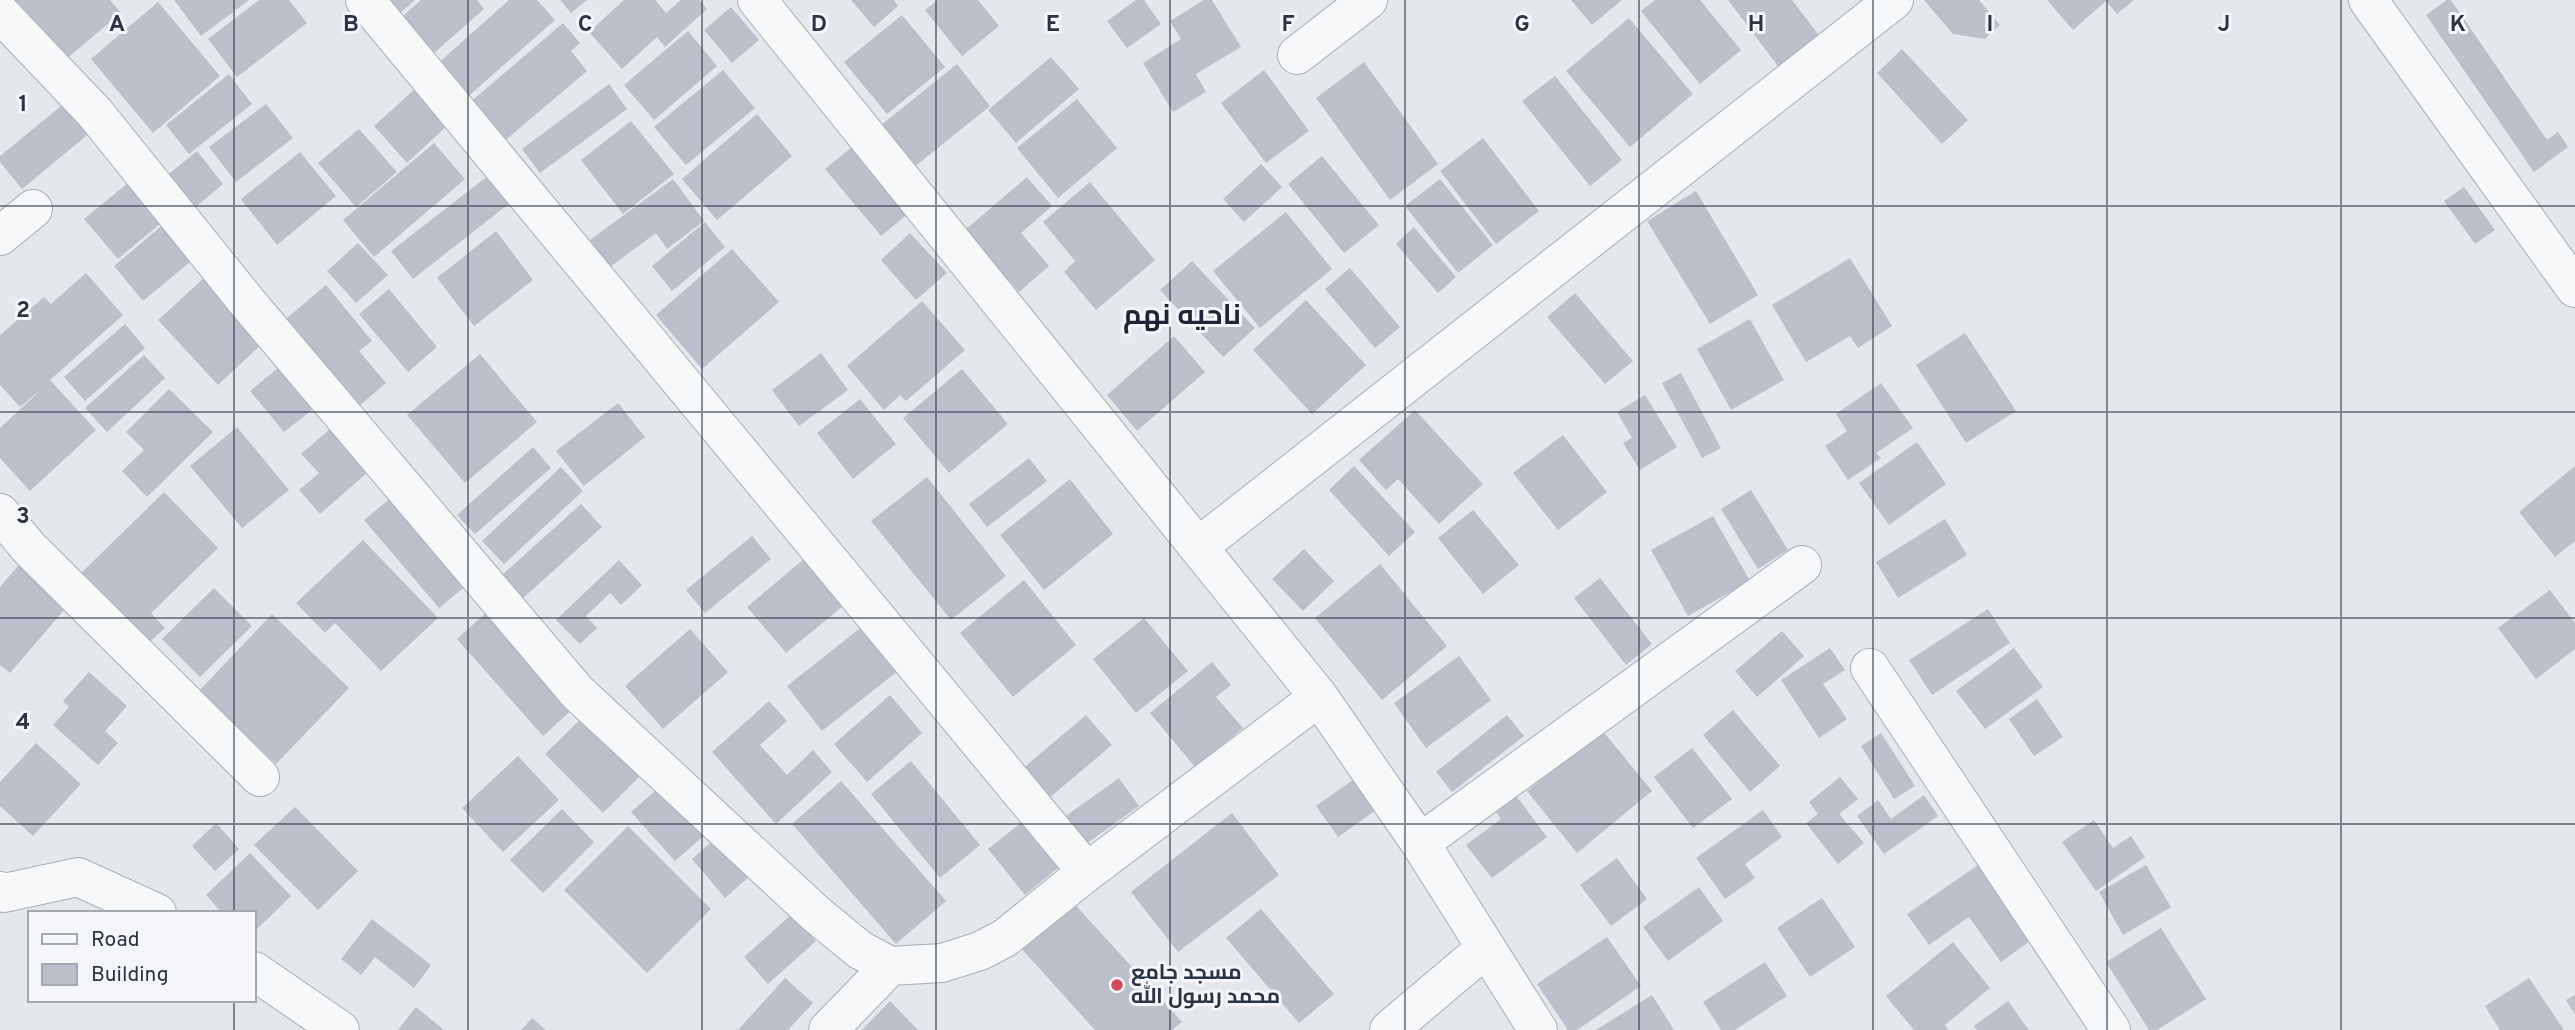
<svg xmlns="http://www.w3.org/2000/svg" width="2575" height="1030" font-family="Overpass,Cairo,sans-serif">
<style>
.building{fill:#bbc0ca}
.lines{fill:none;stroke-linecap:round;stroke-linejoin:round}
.minor-casing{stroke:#a9aeb7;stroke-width:40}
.minor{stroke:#f7f8fa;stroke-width:38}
.grid{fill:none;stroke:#2b3445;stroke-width:2;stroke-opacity:0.55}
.poi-dot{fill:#d1495b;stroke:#f4f6f9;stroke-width:2.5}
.labels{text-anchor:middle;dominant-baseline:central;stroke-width:6;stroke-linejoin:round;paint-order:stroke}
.poi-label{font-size:21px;font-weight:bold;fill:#2b3445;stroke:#f4f6f9;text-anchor:start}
.district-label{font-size:28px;font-weight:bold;fill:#1d2536;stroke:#f4f6f9}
.grid-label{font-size:23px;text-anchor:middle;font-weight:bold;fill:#2b3445;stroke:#f4f6f9;stroke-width:6;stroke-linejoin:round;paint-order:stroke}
</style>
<rect width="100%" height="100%" fill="#e4e7ec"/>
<path class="building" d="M13 0H110L121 13 65 60Z
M174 0H249L201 36Z
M259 0H289L307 23 237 77 208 39Z
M389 0H415L400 13Z
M421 0H477L484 9 434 53 402 17Z
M509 0H537L555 20 464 100 435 66Z
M560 0H587L571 13Z
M624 0H655L666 13 681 0H699L707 9 665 47 657 37 622 69 589 32Z
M851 0H894L898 6 874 27Z
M938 0H978L999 26 962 56 925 10Z
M1136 0H1144L1161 24 1127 48 1107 21Z
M1204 0H1212L1241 47 1196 74 1206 92 1173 112 1143 63 1181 39 1170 21Z
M1571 0H1622L1592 25Z
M1655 0H1700L1741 50 1700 84 1641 11Z
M1728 0H1792L1824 42 1783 73Z
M1924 0H1979L2000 25 1985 39 1953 34Z
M2047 0H2134L2117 14 2106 1 2073 30Z
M2447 0H2451L2547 140 2558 132 2568 147 2534 172 2426 15Z
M158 2 220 76 153 133 91 59Z
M731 7 759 40 732 63 704 30Z
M902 15 945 67 887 114 844 62Z
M1629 18 1693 94 1630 147 1566 71Z
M563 23 580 43 571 51 587 71 502 143 468 104Z
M688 31 717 66 654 120 624 85Z
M1902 49 1968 120 1942 144 1877 73Z
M1051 57 1079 89 1016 143 988 110Z
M1364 62 1438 164 1390 200 1316 98Z
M957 64 990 106 913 168 880 126Z
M723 70 755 108 686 165 654 127Z
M1264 70 1309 131 1266 163 1221 103Z
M229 74 252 104 189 154 166 125Z
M1555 76 1622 160 1590 186 1522 101Z
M609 84 627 109 540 173 522 149Z
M416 88 449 124 407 163 374 126Z
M1077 99 1117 148 1058 198 1017 148Z
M66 102 91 132 22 189 0 162V156Z
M266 104 293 138 236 182 209 147Z
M757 114 792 156 717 220 682 179Z
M631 121 674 174 623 214 581 160Z
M359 129 397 172 356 207 318 163Z
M1483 138 1539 211 1496 244 1440 171Z
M434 143 465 179 374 257 343 220Z
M853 146 909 213 881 236 825 169Z
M197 151 223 184 191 211 165 177Z
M300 152 336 196 277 245 241 199Z
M1322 156 1379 225 1344 253 1288 184Z
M1261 164 1282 187 1244 222 1223 199Z
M489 175 510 203 413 279 391 251Z
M1027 177 1052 206 1021 233 1049 266 1019 292 965 230Z
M134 178 167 218 118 259 84 219Z
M673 179 704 221 667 249 656 233 610 267 590 240Z
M1440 179 1493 245 1458 273 1405 206Z
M1090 182 1155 260 1096 310 1064 272 1075 261 1043 222Z
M2464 187 2495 230 2475 244 2444 201Z
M1696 191 1758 295 1710 324 1647 221Z
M1286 212 1332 269 1260 328 1213 271Z
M166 222 196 257 143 301 114 266Z
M705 222 725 247 672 291 652 266Z
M1414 227 1456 277 1438 293 1396 244Z
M496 231 533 280 474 326 437 278Z
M910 233 947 273 916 300 881 260Z
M358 243 388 275 356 303 327 271Z
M732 249 779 302 702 369 656 315Z
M1850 258 1892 326 1858 348 1850 336 1806 362 1772 305Z
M1192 261 1255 328 1223 357 1160 290Z
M1350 268 1400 327 1375 348 1325 289Z
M86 273 123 315 50 380 96 430 30 491 0 458V428L44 387 20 407 0 385V335L44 297 51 304Z
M204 278 264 342 218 385 158 320Z
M326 285 372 341 359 351 386 383 352 412 280 324Z
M389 289 437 347 408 372 359 314Z
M1575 293 1633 361 1605 384 1547 317Z
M1306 300 1366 365 1312 414 1253 350Z
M922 301 965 350 906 401 900 395 884 410 847 366Z
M1750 319 1784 380 1731 410 1697 349Z
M125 324 145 348 85 401 64 377Z
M1965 333 2016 411 1966 443 1916 365Z
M1174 336 1205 372 1137 431 1107 395Z
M821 353 848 390 799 426 772 390Z
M480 354 537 422 465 483 407 415Z
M144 355 165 378 107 432 85 408Z
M283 364 317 406 284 432 250 391Z
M962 369 1008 424 949 473 903 418Z
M1681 373 1721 448 1702 458 1662 383Z
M1881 383 1913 428 1876 453 1881 458 1848 480 1825 446 1847 431 1836 414Z
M169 389 213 432 147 497 122 471 144 450 126 432Z
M1645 395 1677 447 1640 470 1623 443 1632 438 1617 412Z
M860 399 896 444 853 479 817 433Z
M618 403 645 437 584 486 556 451Z
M1415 410 1483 484 1439 524 1398 479 1386 490 1359 460Z
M237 427 289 490 242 528 190 466Z
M330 429 368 472 320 514 299 490 319 473 301 454Z
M1563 435 1607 492 1558 530 1513 473Z
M1917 442 1946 484 1889 525 1859 483Z
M533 447 551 468 475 534 457 515Z
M1029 458 1047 481 987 527 969 504Z
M1354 466 1415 532 1389 556 1329 490Z
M2575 466V541L2555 557 2519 512Z
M561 467 583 491 504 564 482 541Z
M927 477 1006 576 951 620 871 521Z
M1070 479 1113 534 1044 590 1000 535Z
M1751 490 1788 550 1758 569 1721 509Z
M164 492 218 548 151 613 165 628 142 649 74 580Z
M398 492 473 580 439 608 364 520Z
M581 504 602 527 522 599 501 576Z
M1473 510 1519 565 1483 594 1438 538Z
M1713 516 1750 581 1688 616 1651 550Z
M1945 519 1967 555 1898 598 1876 562Z
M752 536 771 559 705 613 686 590Z
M363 540 438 618 381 671 335 623 325 633 296 603Z
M1304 549 1334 581 1303 611 1272 579Z
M804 559 843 606 786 653 747 607Z
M23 560 71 602 10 673 0 665V587Z
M619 560 642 585 621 605 610 593 586 616 597 628 580 644 556 620Z
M1380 564 1447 646 1382 700 1315 618Z
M1600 578 1652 644 1626 665 1574 598Z
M1024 580 1076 645 1013 697 960 633Z
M214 588 252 626 200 677 162 639Z
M2550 590 2575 623V649L2536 679 2498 628Z
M1988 609 2010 643 1932 695 1909 660Z
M489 610 575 707 543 736 457 639Z
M272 614 349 688 276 764 199 691Z
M1144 618 1188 671 1136 713 1093 659Z
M864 625 899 670 822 731 787 686Z
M690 629 728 672 663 729 625 686Z
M1782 631 1804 656 1757 697 1735 671Z
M1830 648 1845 670 1823 684 1847 719 1819 738 1781 680Z
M2014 648 2043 687 1985 729 1956 691Z
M1459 656 1491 700 1426 748 1394 703Z
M1212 662 1231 685 1216 697 1243 728 1195 767 1150 713Z
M89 672 127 706 105 731 118 743 98 765 53 725 69 707 63 701Z
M890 695 922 733 867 782 834 744Z
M2037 699 2063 737 2034 756 2009 719Z
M769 701 787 721 760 745 787 775 813 750 832 772 776 824 712 752Z
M1733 710 1780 766 1750 792 1703 735Z
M585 715 642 774 603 813 545 754Z
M1086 715 1112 745 1048 799 1022 769Z
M1507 715 1524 736 1452 792 1436 772Z
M1602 730 1652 791 1577 853 1527 791Z
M1881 733 1915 786 1894 799 1861 746Z
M36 743 81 784 33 836 0 806V782Z
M1692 748 1732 799 1693 828 1654 777Z
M518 756 559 800 503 852 462 808Z
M911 761 980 845 940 878 871 794Z
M1364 772 1386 803 1338 837 1316 806Z
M1840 777 1858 799 1839 814 1864 843 1838 864 1806 823 1818 814 1809 802Z
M1119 778 1139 806 1083 846 1063 818Z
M841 781 946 901 896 944 792 824Z
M664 783 708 832 675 861 631 812Z
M1509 786 1547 837 1492 878 1466 845 1501 819 1488 801Z
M1924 795 1938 816 1884 854 1857 816 1878 800 1891 819Z
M295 807 358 871 318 910 254 845Z
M562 809 594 842 543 893 510 860Z
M1763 810 1782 837 1745 864 1755 878 1725 899 1696 858Z
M1232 813 1279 875 1178 952 1131 892Z
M2094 820 2113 848 2131 836 2145 857 2096 891 2062 842Z
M1022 822 1058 868 1025 895 988 849Z
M216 823 239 849 215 871 192 846Z
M628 826 711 909 647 973 564 890Z
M717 837 750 876 725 898 692 859Z
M250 853 291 896 254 932V913H222L206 895Z
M1617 858 1647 899 1611 926 1580 885Z
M1978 865 2030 941 2001 962 1969 917 1929 945 1907 914Z
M2146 865 2171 907 2123 935 2099 892Z
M1699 887 1723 921 1668 961 1643 927Z
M1822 898 1855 947 1810 977 1777 928Z
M1070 899 1182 1022 1172 1030H1095L1019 946Z
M1261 909 1334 994 1299 1023 1226 938Z
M792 914 816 941 768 984 744 957Z
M372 919 431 965 414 988 375 957 361 975 341 959Z
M2161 928 2206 999 2157 1030H2149L2106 962Z
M1607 937 1641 986 1577 1030H1568L1537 984Z
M1953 942 1990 988 1945 1025 1949 1030H1914L1886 996Z
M1765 962 1787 996 1735 1030H1721L1703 1002Z
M785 978 813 1003 788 1030H738Z
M2529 978 2564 1030H2500L2485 1006Z
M1652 995 1674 1030H1596Z
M2575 995V1015L2566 1000Z
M890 1001 918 1030H862Z
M2008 1001 2029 1030H1977L1974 1026Z
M416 1007 444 1030H398Z
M532 1018 546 1030H521Z"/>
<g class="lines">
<g class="minor-casing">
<path id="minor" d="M365 0 1087 872 1319 697
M757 0 1319 697 1420 843 1538 1030
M2368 0 2575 288
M0 13 95 113 247 302 577 692 815 913 860 950 890 966 942 963 980 951 1005 938 1087 872
M1297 55 1368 0
M0 236 33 209
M0 513 29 548 260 777
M1198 547 1894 0
M1870 668 2111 1030
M1420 843 1802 565
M0 891 4 893 78 877 157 913
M254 971 340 1030
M828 1030 890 966
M1389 1030 1486 948"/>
</g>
<use href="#minor" class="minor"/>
</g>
<path class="grid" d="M234 0V913M468 0V1030M702 0V1030M936 0V1030M1170 0V1030M1405 0V1030M1639 0V1030M1873 0V1030M2107 0V1030M2341 0V1030M0 206H2575M0 412H2575M0 618H2575M0 824H2575M234 1000V1030"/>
<circle class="poi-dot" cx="1117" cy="985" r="7"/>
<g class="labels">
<g class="poi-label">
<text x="1131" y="973">مسجد جامع<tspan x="1131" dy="24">محمد رسول الله</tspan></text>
</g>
<g class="district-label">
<text x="1182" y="317">ناحیه نهم</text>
</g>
</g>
<g class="grid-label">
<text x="117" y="31">A</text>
<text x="351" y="31">B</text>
<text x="585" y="31">C</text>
<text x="819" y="31">D</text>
<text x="1053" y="31">E</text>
<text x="1288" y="31">F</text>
<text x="1522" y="31">G</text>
<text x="1756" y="31">H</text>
<text x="1990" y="31">I</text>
<text x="2224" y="31">J</text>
<text x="2458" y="31">K</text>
<text x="23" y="111">1</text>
<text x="23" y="317">2</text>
<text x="23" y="523">3</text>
<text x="23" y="729">4</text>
</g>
<rect x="28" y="911" width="228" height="91" fill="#f4f6f9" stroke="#a4a8b1" stroke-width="2"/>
<rect x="42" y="934" width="35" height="10" fill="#f7f8fa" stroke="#a4a8b1" stroke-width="2"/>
<text x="91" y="946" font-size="21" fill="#2b3445">Road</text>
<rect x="42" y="964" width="35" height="21" fill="#bbc0ca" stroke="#a4a8b1" stroke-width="2"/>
<text x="91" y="981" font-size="21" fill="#2b3445">Building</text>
</svg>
